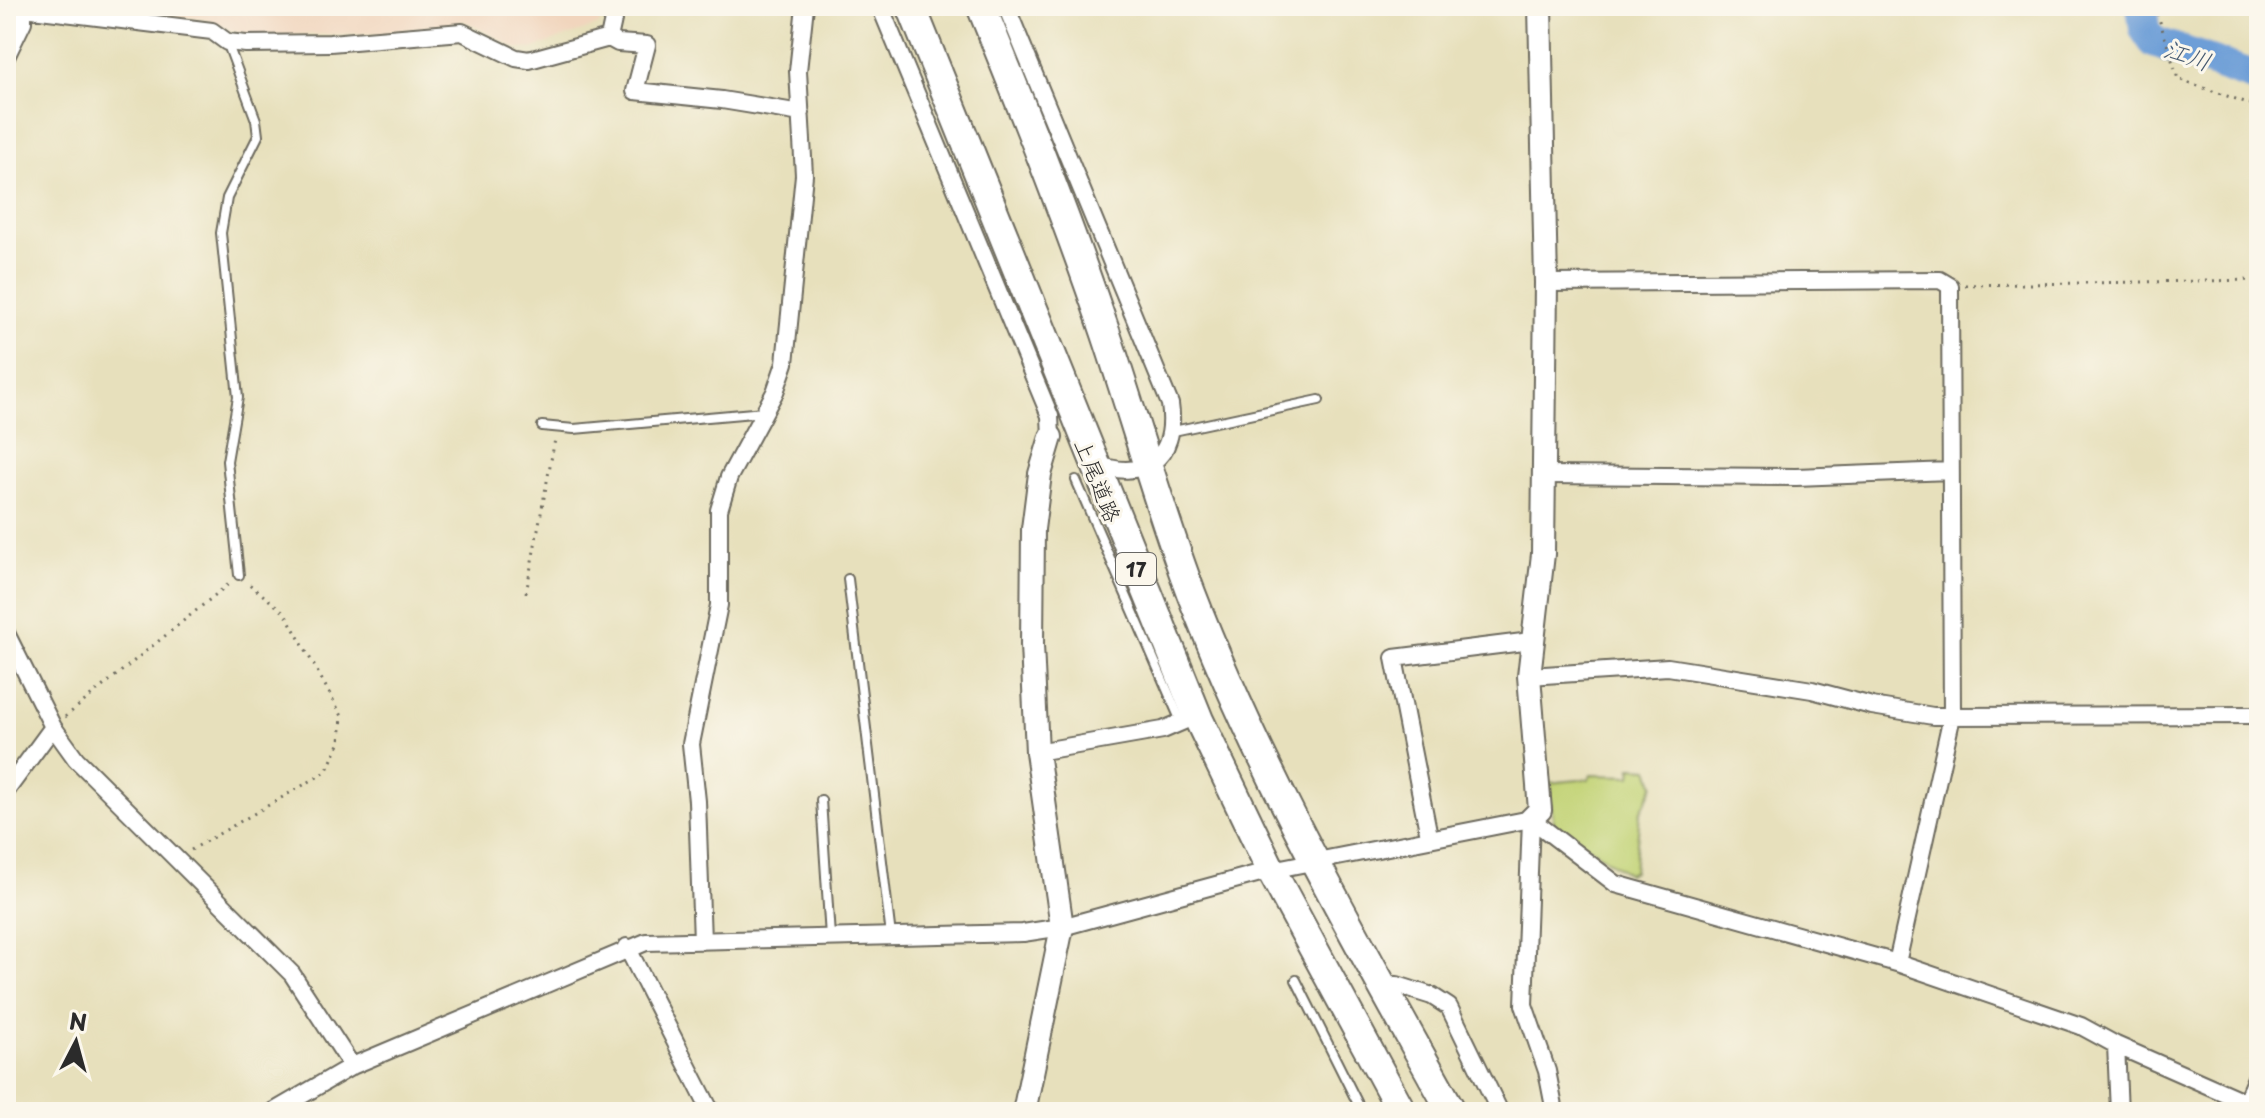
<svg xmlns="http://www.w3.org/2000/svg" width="2265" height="1118" font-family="'Playpen Sans','Klee One',sans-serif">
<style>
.built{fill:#f1d5bd}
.green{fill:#c2d376;stroke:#767f50;stroke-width:2}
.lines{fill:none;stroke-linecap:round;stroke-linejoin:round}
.river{stroke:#6d9ed7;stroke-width:32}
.lane-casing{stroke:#6d6a5e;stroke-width:12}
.street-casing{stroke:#6d6a5e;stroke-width:20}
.secondary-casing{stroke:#6d6a5e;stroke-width:26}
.highway-casing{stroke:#6d6a5e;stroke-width:32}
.path{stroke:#6d6a5e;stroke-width:3;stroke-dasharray:2 6;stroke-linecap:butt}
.lane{stroke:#fff;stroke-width:8}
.street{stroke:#fff;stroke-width:16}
.secondary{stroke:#fff;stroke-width:22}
.highway{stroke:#fff;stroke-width:28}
.labels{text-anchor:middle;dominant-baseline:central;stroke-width:6;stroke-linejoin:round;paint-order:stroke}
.shield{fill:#fbf7ec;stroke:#696865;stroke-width:2}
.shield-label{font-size:20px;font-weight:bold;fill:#2b2b2b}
.street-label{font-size:22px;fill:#2b2b2b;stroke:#fbf7ec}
.water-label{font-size:24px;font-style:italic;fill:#455970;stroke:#fbf7ec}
</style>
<rect width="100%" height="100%" fill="#fbf7ec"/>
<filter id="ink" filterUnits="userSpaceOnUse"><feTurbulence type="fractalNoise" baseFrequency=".0125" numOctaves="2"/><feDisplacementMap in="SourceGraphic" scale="16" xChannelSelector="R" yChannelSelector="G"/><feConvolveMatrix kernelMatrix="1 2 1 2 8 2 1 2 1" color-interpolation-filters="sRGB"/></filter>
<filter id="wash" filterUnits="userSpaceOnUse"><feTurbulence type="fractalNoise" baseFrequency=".006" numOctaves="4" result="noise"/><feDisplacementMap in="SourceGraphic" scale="32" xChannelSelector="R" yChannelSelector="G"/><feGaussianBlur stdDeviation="1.8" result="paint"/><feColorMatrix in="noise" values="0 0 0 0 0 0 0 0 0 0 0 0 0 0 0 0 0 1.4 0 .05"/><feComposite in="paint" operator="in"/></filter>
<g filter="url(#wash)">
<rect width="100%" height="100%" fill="#e7e0bc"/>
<path class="built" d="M81 6H605L599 25 531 49 516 48 465 21 381 33 247 36 203 19Z"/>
<path class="green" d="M1632 767 1649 768 1654 785 1640 813 1634 871 1628 874 1554 824 1548 783 1589 779 1591 775 1631 776Z"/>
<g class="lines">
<path class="river" d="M2142 6 2145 29 2154 42 2259 78"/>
</g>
</g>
<g filter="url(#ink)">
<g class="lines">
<g class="lane-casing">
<path id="lane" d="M227 42 256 120 258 136 227 198 221 233 238 397 227 461 239 575
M542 426 574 429 764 412
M1169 432 1319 400
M1076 480 1179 717 1186 720
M848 579 891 936
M821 800 830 937
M1296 980 1362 1112"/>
</g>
<g class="street-casing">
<path id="street" d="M880 6 1050 416 1051 437
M1006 6 1170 404C1178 460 1143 482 1093 463
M24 8 212 31 227 42 246 44 330 43 462 32 516 58 529 60 609 38 616 6
M609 38 618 43 647 45 635 91 722 100 801 113
M6 57 23 22V6
M1546 283 1940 280 1950 286 1952 716 1897 963
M6 313V350
M1543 475 1796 477 1950 471
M6 633 53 727 76 759 292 974 352 1066
M1529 676 1668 667 1812 690 1872 706 1933 716 2259 715
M1037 752 1163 730 1184 721
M6 791 53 727
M1531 819 1524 1005 1547 1071 1555 1112
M1429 836 1394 658 1531 641
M702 941 697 801 691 744 719 605V510L729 477 775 392 785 363 804 175 798 71 805 6
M627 947 711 1112
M1383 987 1397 985 1432 996 1449 1007 1500 1112
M2116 1045 2119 1112
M2245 1103 2259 1071
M273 1112 352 1066 646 942 1023 933 1062 927 1271 870 1531 819 1616 884 1897 963 2081 1026 2116 1045 2259 1108"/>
</g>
<g class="secondary-casing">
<path id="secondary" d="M1531 819 1540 810 1529 676 1543 554 1546 283 1540 6
M1024 1112 1062 927 1037 752 1032 645 1033 529 1040 474 1051 437"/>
</g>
<g class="highway-casing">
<path id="highway" d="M911 6 1199 720 1271 870 1402 1112
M981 6C1025 114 1069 224 1106 334 1135 421 1159 508 1191 593 1261 775 1358 942 1452 1112"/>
</g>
<path class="path" d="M2155 6 2178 79 2259 107
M1965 285 2259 280
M526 593 555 439
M65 717 230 583
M191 850 326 772 340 742 342 716 285 613 248 583"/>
<use href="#lane" class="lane"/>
<use href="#street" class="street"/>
<use href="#secondary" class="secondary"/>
<use href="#highway" class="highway"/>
</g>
</g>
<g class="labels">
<rect class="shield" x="1116" y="553" width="40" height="32" rx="6"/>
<g class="shield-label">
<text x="1136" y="569">17</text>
</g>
<g class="street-label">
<text transform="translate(1099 480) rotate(68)">上尾道路</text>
</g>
<g class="water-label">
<text transform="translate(2188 54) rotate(19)">江川</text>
</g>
</g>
<rect width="2265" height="1118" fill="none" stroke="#fbf7ec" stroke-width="32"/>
<g transform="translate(76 1042) rotate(6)" stroke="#fbf7ec" stroke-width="6" paint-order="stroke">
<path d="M0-6L14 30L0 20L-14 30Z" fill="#2b2b2b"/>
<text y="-12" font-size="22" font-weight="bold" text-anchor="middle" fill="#2b2b2b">N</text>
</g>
</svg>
